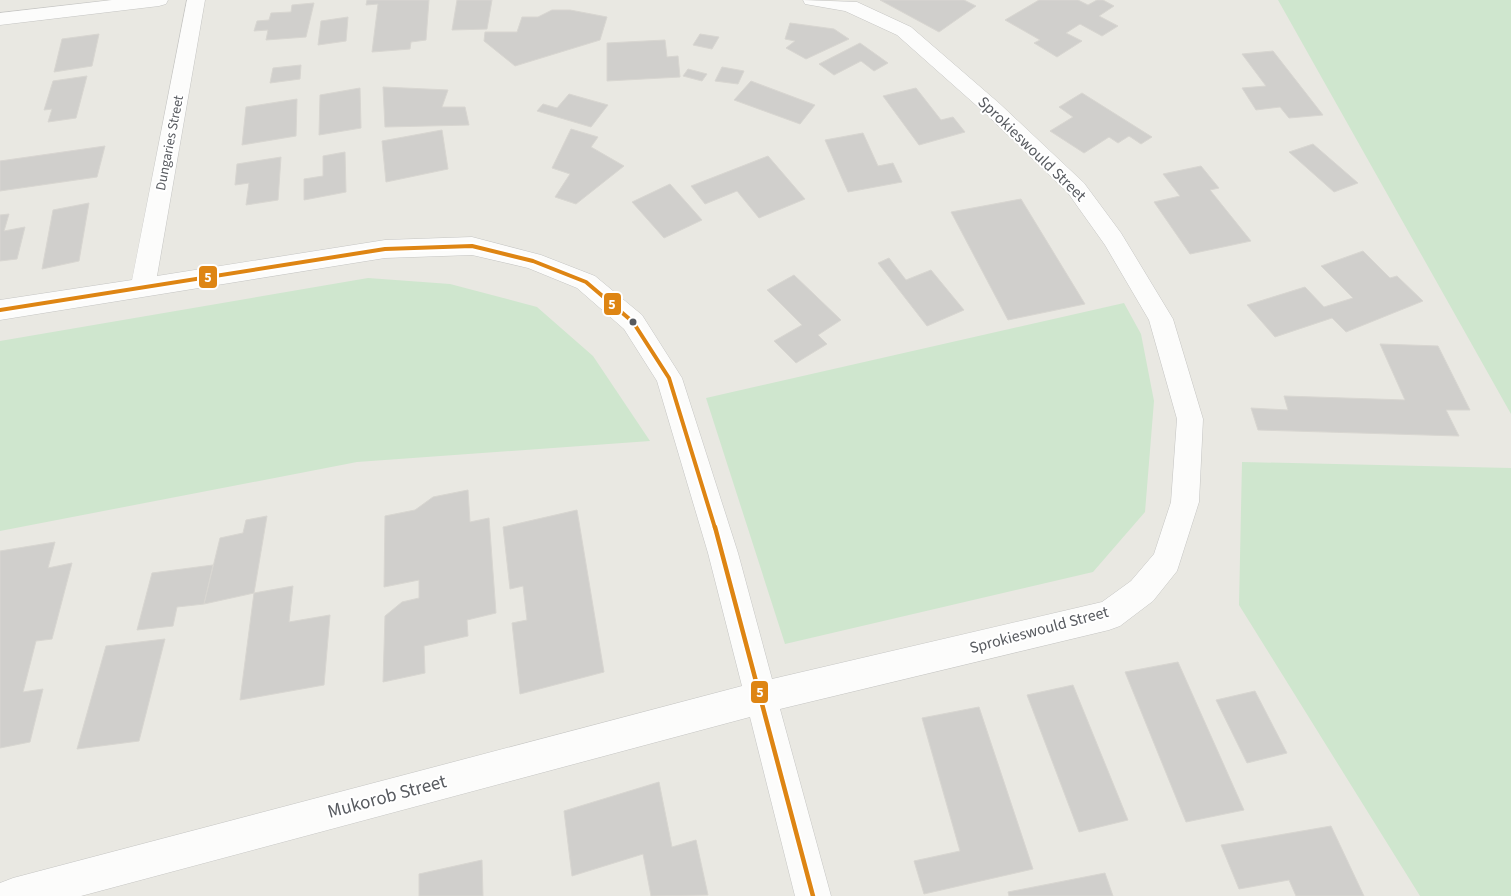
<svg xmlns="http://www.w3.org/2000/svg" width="1511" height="896" font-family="'Source Sans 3',sans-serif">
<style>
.green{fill:#cfe6ce}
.building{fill:#d0cfcc;stroke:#d8d6d1}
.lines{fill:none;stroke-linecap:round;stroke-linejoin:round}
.street-casing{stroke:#c5c5c3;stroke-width:1}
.street{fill:#fcfcfb;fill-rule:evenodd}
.bus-1-far1-casing{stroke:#fff;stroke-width:8}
.bus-1-casing{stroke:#fff;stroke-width:8}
.bus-1-far1{stroke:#de8513;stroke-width:4}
.bus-1{stroke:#de8513;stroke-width:4.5}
.bus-dot{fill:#585b60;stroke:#fff;stroke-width:2}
.labels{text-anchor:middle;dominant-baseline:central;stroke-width:4;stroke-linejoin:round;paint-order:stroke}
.far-street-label{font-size:14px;fill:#585b60;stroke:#fff}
.street-label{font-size:16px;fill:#585b60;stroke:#fff}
.near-street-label{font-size:19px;fill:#585b60;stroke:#fff}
.line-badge{stroke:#fff;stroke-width:2}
.badge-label{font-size:14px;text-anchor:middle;font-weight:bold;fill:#fff}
</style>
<rect width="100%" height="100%" fill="#e9e8e2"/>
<path class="green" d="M1278 0H1511V414Z
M368 278 450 284 537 307 593 356 650 441 357 462 0 531V341Z
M1124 303 1141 334 1154 401 1145 512 1093 572 785 644 706 398Z
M1242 462 1511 468V896H1420L1239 605Z"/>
<path class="building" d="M367 0H429L426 40 411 42 410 49 372 52 378 4 366 5Z
M457 0H492L487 29 452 30Z
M880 0H964L976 6 939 32Z
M1039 0H1078L1088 5 1097 0H1103L1114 6 1099 16 1118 26 1102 36 1080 24 1066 33 1082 41 1057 57 1034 43 1040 40 1005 20Z
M314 3 306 37 266 40 268 30 254 31 257 21 269 20 271 13 291 12 292 5Z
M552 10H570L607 17 600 40 515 66 484 41 485 32H517L522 17H538Z
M348 17 346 41 318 45 321 21Z
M790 23 834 29 849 39 806 59 786 48 795 41 785 39Z
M99 34 92 66 54 72 62 39Z
M700 34 719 37 712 49 693 45Z
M665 40 667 57 678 56 680 77 607 81V43Z
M860 43 888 63 874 71 861 61 834 75 819 64Z
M1273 51 1323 115 1289 118 1280 107 1256 110 1242 88 1266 86 1242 54Z
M301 65 300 79 270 83 273 68Z
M722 67 744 71 738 84 715 81Z
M688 69 707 74 702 81 683 76Z
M87 76 76 118 48 122 52 109 44 110 53 81Z
M751 81 815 105 800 124 734 100Z
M383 87 448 90 442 107H465L469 125 385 127Z
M360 88 361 128 319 135 320 95Z
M916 88 941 120 953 117 965 132 919 145 883 96Z
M1082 93 1152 137 1141 144 1129 136 1118 143 1109 137 1084 153 1050 131 1073 117 1059 107Z
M569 94 608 105 591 127 537 111 543 104 557 108Z
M297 99 296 136 242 145 246 107Z
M571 129 598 137 591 147 624 166 576 204 555 197 570 174 552 168Z
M442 130 448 169 386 182 382 141Z
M863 133 878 166 893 163 902 182 848 192 825 140Z
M1313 144 1358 183 1334 192 1289 152Z
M105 146 97 177 0 191V161Z
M345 152 346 192 304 200V179L323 176V156Z
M768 156 805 199 759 218 737 191 705 204 691 186Z
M281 157 278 200 246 205 249 183 235 185 237 164Z
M1201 166 1219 188 1210 190 1251 241 1190 254 1154 202 1180 196 1163 174Z
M670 184 702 220 664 238 632 202Z
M1021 199 1085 304 1008 320 951 212Z
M89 203 79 261 42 269 53 210Z
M9 214 4 231 25 227 17 259 0 261V215Z
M1363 251 1390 278 1397 276 1423 301 1346 332 1332 318 1275 337 1247 305 1305 287 1324 307 1353 298 1321 266Z
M889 258 906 280 931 270 964 310 927 326 878 263Z
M794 275 841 320 818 335 827 344 796 363 774 341 802 325 767 290Z
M1380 344 1438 346 1470 410H1446L1459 436 1258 430 1251 408 1288 410 1284 396 1405 400Z
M468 490 470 522 489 518 496 613 467 620 468 636 424 646 425 673 383 682 385 616 402 602 419 598V580L384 587 385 516 415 510 433 497Z
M577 510 604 672 520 694 512 623 527 620 523 586 510 589 503 527Z
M267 516 254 593 204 604 220 538 243 533 246 520Z
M55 542 48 568 72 563 52 639 36 641 23 692 43 689 30 742 0 748V551Z
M213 565 204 604 177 607 173 626 137 630 152 573Z
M293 586 289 622 330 615 324 685 240 700 254 593Z
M165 639 139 741 77 749 106 646Z
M1178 662 1244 810 1186 822 1125 672Z
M1073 685 1128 820 1079 832 1027 695Z
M1255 691 1287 753 1247 763 1216 700Z
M979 707 1033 869 924 894 914 861 960 851 922 718Z
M659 782 672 847 696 840 708 895 651 896 643 854 572 876 564 811Z
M1331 826 1364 896H1296L1289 880 1239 889 1221 845Z
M482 860 483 896H419V874Z
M1105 873 1113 896H1009L1008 892Z"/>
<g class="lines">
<g class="street-casing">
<path id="street" d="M112 0H168L166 4 159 6 0 25V13Z
M187 0H205L157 276 385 240 472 237 541 255 595 276 642 315 682 378 738 553 772 679 1102 602 1131 581 1154 554 1171 502 1177 419 1149 320 1105 245 1068 193 986 114 897 35 845 11 805 4 803 0 857 2 911 27 1000 104 1084 183 1121 233 1173 319 1203 419 1199 502 1177 571 1153 601 1120 626 1109 630 780 709 831 896H795L750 717 81 896H0V883L13 878 742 686 708 553 657 381 624 329 577 288 528 268 472 255 385 258 0 320V300L132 280Z"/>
</g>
<use href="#street" class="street"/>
<g class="bus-1-far1-casing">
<path id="bus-1-far1" d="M0 310 385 249 472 246 533 261 586 282 633 322 669 378 715 528"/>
</g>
<g class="bus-1-casing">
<path id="bus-1" d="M715 527 813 896"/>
</g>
<use href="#bus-1-far1" class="bus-1-far1"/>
<use href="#bus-1" class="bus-1"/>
</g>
<circle class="bus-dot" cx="633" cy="322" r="4.5"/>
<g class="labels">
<g class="far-street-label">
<text transform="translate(170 143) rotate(-79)">Dungaries Street</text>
</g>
<g class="street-label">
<text transform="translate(1032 149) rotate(44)">Sprokieswould Street</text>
<text transform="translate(1039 630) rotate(-15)">Sprokieswould Street</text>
</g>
<g class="near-street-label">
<text transform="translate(387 797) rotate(-15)">Mukorob Street</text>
</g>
</g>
<g class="line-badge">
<rect x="198" y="265" width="20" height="24" rx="5" fill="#de8513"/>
<rect x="603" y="292" width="19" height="24" rx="5" fill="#de8513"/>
<rect x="750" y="680" width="19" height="24" rx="5" fill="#de8513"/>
</g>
<g class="badge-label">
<text x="208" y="282">5</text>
<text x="612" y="309">5</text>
<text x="760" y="697">5</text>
</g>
</svg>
